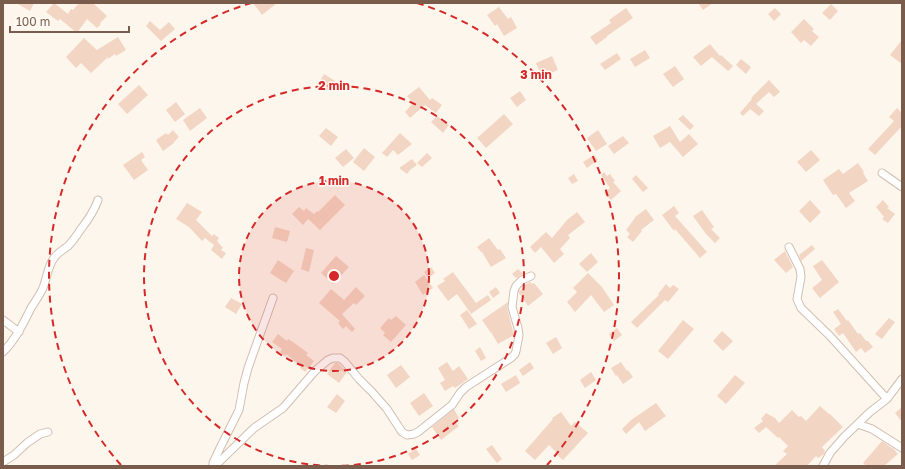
<svg xmlns="http://www.w3.org/2000/svg" width="905" height="469" font-family="'Golos Text',sans-serif">
<style>
.building{fill:#f3d5c3}
.lines{fill:none;stroke-linecap:round;stroke-linejoin:round}
.street-casing{stroke:#d1beb0;stroke-width:9}
.street{stroke:#fff;stroke-width:7}
.ring{fill:none;stroke:#d62828;stroke-width:2;stroke-dasharray:7 5}
.centre{fill:#d62828;stroke:#fffaf3;stroke-width:2}
.ring-label{font-size:12px;text-anchor:middle;font-weight:bold;fill:#d62828;stroke:#fffaf3;stroke-width:3;stroke-linejoin:round;paint-order:stroke}
</style>
<rect width="100%" height="100%" fill="#fdf6ec"/>
<path class="building" d="M16 3H34L30 11Z
M54 3 68 14 71 9 73 10 79 3H93L107 16 100 23 101 24 97 28 87 19 77 33 60 19 58 21 46 12Z
M253 3H277L262 15Z
M698 3H713L703 10Z
M831 4 838 11 830 20 822 13Z
M499 7 508 19 511 17 517 28 504 36 497 24 495 26 487 15Z
M626 8 633 18 607 36V37L596 45 590 37 611 23 609 20Z
M775 8 781 14 774 21 768 14Z
M804 19 814 29 812 31 819 37 811 46 804 40 801 43 791 32Z
M150 21 160 30 169 22 175 29 161 41 146 26Z
M118 37 126 50 116 56 115 54 108 59V57L91 73 81 63 76 68 66 57 84 38 97 50Z
M902 40V64L890 55Z
M710 44 720 56 721 55 733 66 728 71 712 57 701 66 693 57Z
M645 50 650 58 635 67 630 59Z
M617 53 621 59 605 70 600 64Z
M552 56 558 70 542 77 536 63Z
M741 59 751 67 746 74 736 65Z
M675 66 684 79 673 87 663 74Z
M324 74 335 81 329 91 318 84Z
M769 80 780 92 774 97 769 92 756 104 764 111 759 116 750 109 743 116 740 113 752 99 751 98Z
M139 85 148 95 127 114 118 104Z
M419 87 430 100 432 98 442 105 436 113 425 105 410 118 405 112 413 103 407 96Z
M520 91 526 100 517 107 510 98Z
M176 102 185 114 175 122 166 110Z
M200 108 207 118 190 131 183 120Z
M897 108 902 113V126L875 155 868 149 894 121 889 117Z
M504 114 513 124 486 148 477 138Z
M683 115 694 126 690 130 678 119Z
M437 116 449 125 443 133 431 122Z
M670 126 680 142 689 134 698 144 683 157 670 142 660 148 653 136Z
M326 128 338 137 331 146 319 136Z
M173 130 179 137 173 143H174L163 151 156 140 166 133 168 135Z
M598 130 607 144 596 151 587 138Z
M400 133 412 144 398 155 393 150 387 157 382 153Z
M623 136 629 143 614 154 608 146Z
M364 148 375 157 364 171 353 162Z
M346 149 354 158 343 167 335 158Z
M811 150 820 160 806 172 797 162Z
M142 152 145 157 141 160 148 170 134 180 123 165Z
M427 153 432 158 422 167 417 163Z
M594 155 598 160 587 168 583 162Z
M412 159 417 165 410 170 407 174 399 168Z
M858 163 864 172 863 173 868 181 849 193 855 201 846 208 836 194 833 195 823 180 839 169 843 174Z
M604 172 607 176 610 174 615 181 613 182 621 191 611 200 604 193 610 188 601 175Z
M574 174 578 181 572 184 568 178Z
M636 175 648 188 643 192 632 179Z
M335 195 345 205 320 230 308 219 303 225 292 214 299 207 304 211 306 208 314 214 317 211 318 212Z
M810 200 821 212 810 223 799 211Z
M883 200 889 207 887 208 895 214 888 223 882 219 884 217 876 207Z
M187 203 202 212 196 220 212 236 214 234 219 238 217 241 223 248 221 250 226 253 222 259 211 250 214 245 205 238 202 241 189 227 176 219Z
M674 206 679 213 675 216 707 252 700 258 675 229 674 231 662 215Z
M646 209 654 220 641 230 642 231 633 242 627 237 630 234 626 230 635 218V217Z
M702 210 714 227 711 229 720 238 715 243 706 234 693 216Z
M577 212 585 222 568 235 570 238 560 249 564 254 554 263 541 247 535 253 530 247 546 232 552 238 567 220Z
M275 227 290 231 287 242 272 238Z
M489 238 498 250 500 249 506 258 491 267 482 252H481L477 247Z
M812 245 815 249 801 261 799 255Z
M306 248 314 250 309 272 301 269Z
M785 251 793 267 786 273 774 260Z
M591 253 598 262 587 272 579 264Z
M336 256 349 267 333 284 321 273Z
M278 260 294 271 286 283 270 273Z
M822 260 839 282 820 298 812 288 822 280 813 266Z
M431 267 435 273 428 278 424 272Z
M518 269 523 274 516 278 512 274Z
M453 272 476 303 488 295 491 300 471 314 457 294 448 301 437 286 445 281 443 279Z
M588 273 602 287 614 305 604 312 591 295 575 312 567 302 577 292 573 288Z
M424 275 433 288 423 295 415 282Z
M530 282 532 284 534 283 543 294 528 306 519 293V291L524 288 523 286Z
M666 284 670 288 673 285 679 289 668 302 665 300 637 328 631 322 659 295 658 294Z
M356 287 365 296 356 305 354 303 342 314 355 329 352 332 346 326 343 329 338 323 340 321 319 303 331 289 344 300Z
M496 287 500 293 493 298 489 292Z
M231 298 242 304 236 314 225 307Z
M508 302 507 308 514 335 498 344 491 332V333L482 320Z
M838 309 847 321 848 320 858 334 860 333 866 341H868L873 347 865 353 861 348 856 352 843 333 839 336 834 329 841 324 833 312Z
M467 310 477 324 469 329 460 315Z
M396 316 406 325 391 342 383 335 385 333 380 328 389 318 391 320Z
M889 318 895 322 882 339 875 334Z
M683 320 694 329 668 359 658 351Z
M617 328 622 335 614 341 609 334Z
M722 331 733 341 723 351 713 341Z
M278 334 287 341 288 339 293 342 308 353 306 355 314 361 305 372 300 368 301 366 286 354 285 356 280 352 282 349 272 342Z
M556 337 562 348 553 354 546 343Z
M480 347 486 358 481 361 475 351Z
M447 362 453 371 459 366 468 379 455 388 453 386 445 391 440 383 445 380 438 368Z
M530 362 534 368 523 376 519 370Z
M621 362 627 371 628 370 633 377 623 384 617 375 616 376 611 368Z
M335 363H338L347 372 339 383 327 374Z
M401 365 410 377 396 388 387 375Z
M591 372 596 380 585 388 580 380Z
M516 375 520 383 506 392 501 384Z
M735 375 745 383 726 404 717 396Z
M424 393 433 406 419 416 410 403Z
M337 394 345 401 336 413 327 407Z
M656 403 666 416 645 431 639 422 626 434 622 429 631 420Z
M820 406 829 414H830L843 427 822 447 825 451 824 454 818 458 816 456 807 466H774L787 454 783 451 788 446 779 437 778 438 766 427 759 433 754 428 763 421 761 419 766 413 775 418 779 423 792 410 799 417 801 416 806 421Z
M902 407V422L895 413Z
M454 409 459 418 454 421 459 426 441 440 432 427Z
M561 412 571 426 575 422 588 433 563 460 557 455 558 454 549 445 535 460 525 451 553 419 552 418Z
M882 441 892 448H893L898 454 884 466H866L863 463Z
M492 445 502 459 497 463 486 449Z
M416 449 420 455 412 460 408 454Z"/>
<g class="lines">
<g class="street-casing">
<path id="street" d="M882 173 902 187
M789 247 800 269 801 277 797 299 801 308 830 336 887 399
M3 320 19 332
M3 352C16 339 23 324 31 308 35 302 39 296 42 290 47 280 47 267 54 258 57 253 63 250 68 246 73 241 77 235 81 229 88 220 94 212 98 200
M858 424 872 429 902 448
M3 462 14 455 27 443 40 434 48 432
M213 466V463L220 448 239 410 244 383 248 368 273 298
M215 466 254 428 283 408 315 371 328 360 333 358H340L345 362 359 379 372 392 387 409 402 432 407 435 414 434 418 432 452 405 460 393 466 387 511 358 515 354 516 351 519 335 518 328 512 307 514 291 516 286 522 280 531 276
M823 466 830 453 844 437 870 412 887 399 902 379"/>
</g>
<use href="#street" class="street"/>
</g>
<circle cx="334" cy="276" r="95" fill="#d62828" fill-opacity=".12"/>
<g class="ring">
<circle cx="334" cy="276" r="95"/>
<path d="M332 466A190 190 0 1 1 336 466"/>
<path d="M121 465A285 285 0 0 1 251 3M417 3A285 285 0 0 1 547 465"/>
</g>
<circle cx="334" cy="276" r="6" class="centre"/>
<g class="ring-label">
<text x="536" y="79">3 min</text>
<text x="334" y="90">2 min</text>
<text x="334" y="185">1 min</text>
</g>
<rect width="905" height="469" fill="none" stroke="#7a5c4d" stroke-width="8"/>
<path d="M10 26v6h119v-6" fill="none" stroke="#7a5c4d" stroke-width="2"/>
<text x="16" y="26" font-size="12" fill="#7a5c4d" stroke="#fffaf3" stroke-width="3" paint-order="stroke">100 m</text>
</svg>
